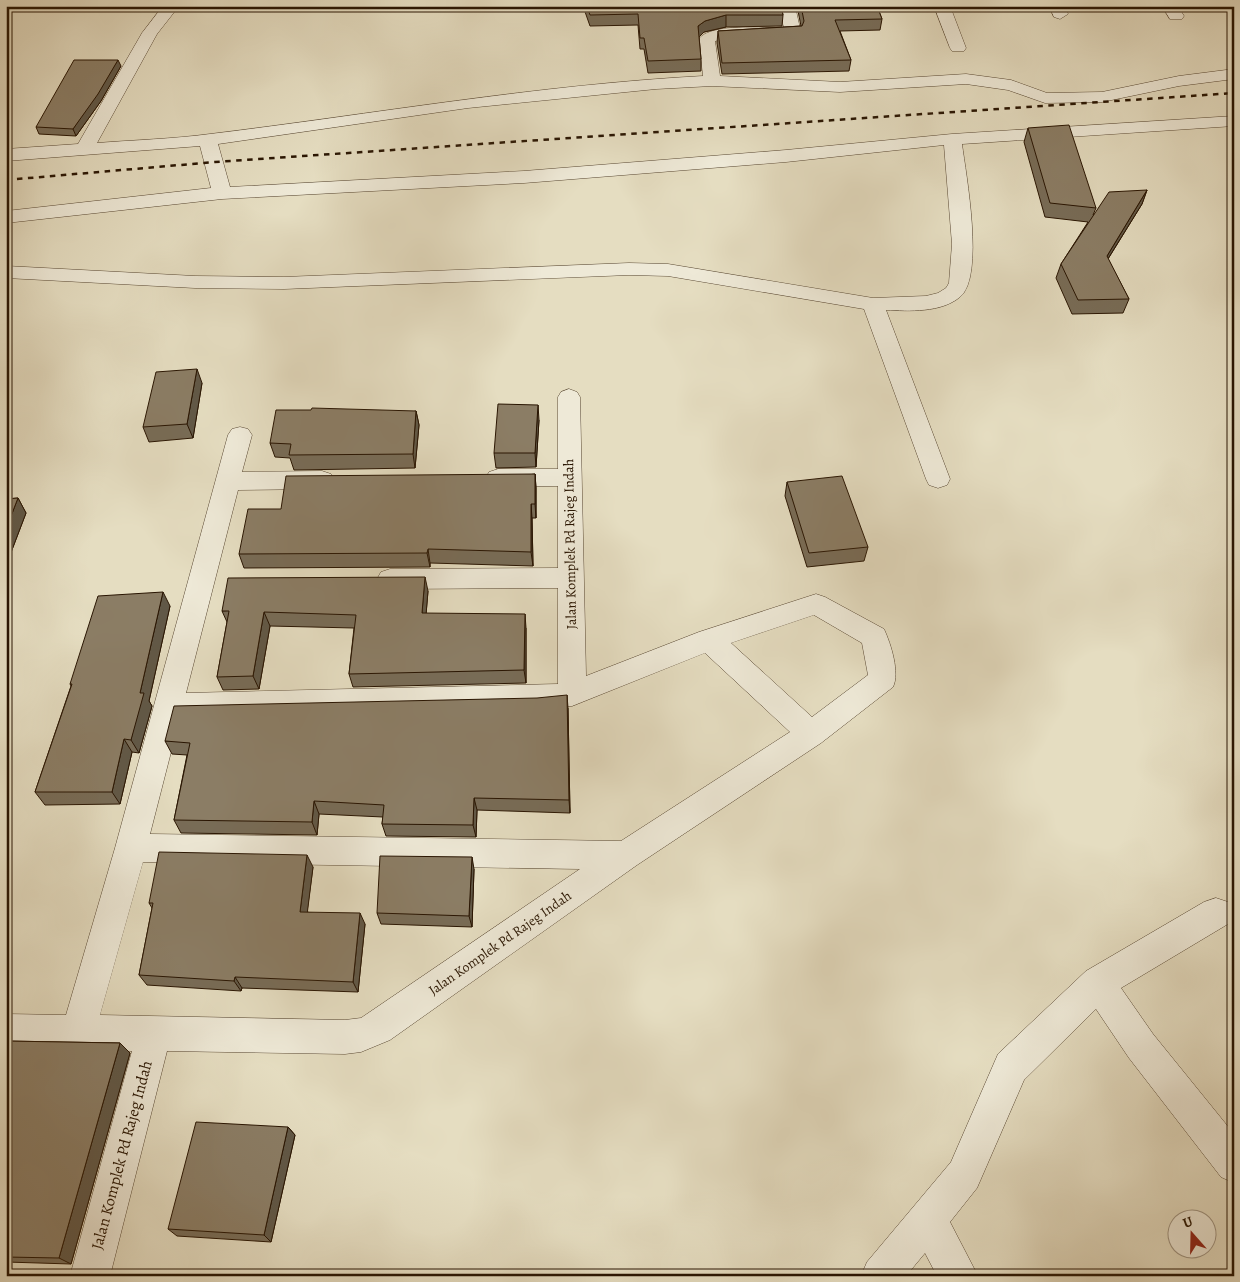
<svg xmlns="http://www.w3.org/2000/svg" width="1240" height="1282" font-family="Alegreya,serif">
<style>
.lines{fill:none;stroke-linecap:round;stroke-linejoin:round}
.minor-casing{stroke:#584732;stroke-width:1}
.minor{fill:#eee9d7;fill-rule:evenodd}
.rail{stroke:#291502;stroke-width:2.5;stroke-dasharray:5.5 5.5;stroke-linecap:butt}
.wall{fill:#786c57;stroke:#291502}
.shaded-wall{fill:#615847;stroke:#291502}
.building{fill:#8b7d65;stroke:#291502}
.labels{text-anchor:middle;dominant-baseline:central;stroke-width:4.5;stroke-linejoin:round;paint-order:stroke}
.street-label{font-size:14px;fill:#291502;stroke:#eee9d7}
.near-street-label{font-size:16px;fill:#291502;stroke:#eee9d7}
</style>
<rect width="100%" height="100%" fill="#e5ddc1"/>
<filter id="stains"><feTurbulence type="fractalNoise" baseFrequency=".004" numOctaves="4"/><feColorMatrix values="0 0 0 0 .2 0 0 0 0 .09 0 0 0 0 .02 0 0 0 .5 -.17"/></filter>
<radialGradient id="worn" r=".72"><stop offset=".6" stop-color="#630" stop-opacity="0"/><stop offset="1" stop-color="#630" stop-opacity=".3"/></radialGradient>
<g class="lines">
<g class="minor-casing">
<path id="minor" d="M163 6H179L157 34 97 143C134 140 173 139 210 134 374 114 537 85 703 76L699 39C710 23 766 28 784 28L779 6H795L801 33 799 36 734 38 715 41 720 76 840 82 966 74 1011 80 1047 93 1102 92 1179 76 1234 69V79L1179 86 1102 102 1045 103 1008 90 966 84 840 92 712 86 656 89 468 108 218 144 230 187 524 171 786 150 952 134 1234 116V126L962 144C966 174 985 277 960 297 941 313 909 311 886 310L950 479 947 485 938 488 929 485 926 479 864 309 668 276 629 275 284 289 195 288 6 278V266L195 276 284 277 629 263 668 264 873 298 926 296 938 293 946 288 949 283 952 244 944 145 786 162 524 183 222 199 6 223V211L211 188 200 146 6 161V149L78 144 142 33Z
M934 6H950L966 48 964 51H952L950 48Z
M1049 6H1065L1068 14 1060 19 1054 17Z
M1162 6H1178L1184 16 1182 19H1170Z
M569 389 577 392 580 397 586 676 699 632 816 594 825 597 884 629C891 644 900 673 893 687L821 743 637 865 390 1040 361 1052 345 1054 167 1051 110 1276H70L132 1051 6 1048V1014L66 1015 115 848 228 435 232 429 240 427 248 429 252 435 242 472 322 471 331 474 334 480 331 486 322 489 238 490 186 693 558 684V588L390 589 381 586 377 579 381 572 390 569 558 568V486L498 487 489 484 486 478 489 472 498 469H558V397L561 392ZM814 615 862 643 868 675 812 717 731 643ZM705 653 790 732 621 841 150 834 180 717 538 709 572 706ZM143 862 580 869 361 1018 345 1020 100 1015Z
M1216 898 1228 902 1232 913 1228 924 1121 988 1153 1034 1234 1134V1183L1221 1177 1129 1058 1096 1009 1024 1080 977 1188 950 1222 978 1276H937L925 1253 906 1276H861L867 1262 951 1162 998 1054 1086 971 1204 902Z"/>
</g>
<use href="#minor" class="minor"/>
<path class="rail" d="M6 180 215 162 1234 93"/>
</g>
<path class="wall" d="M583 6H781L783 15 782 26 726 27 704 32 699 36 701 59V71L648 73 644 49H640L638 25 590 26Z
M797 6H877L882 19 880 30 840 31 851 60 849 71 722 74 717 43 718 31 801 26Z
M121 66 101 101 76 136 39 134 36 127Z
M1028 128 1096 208 1093 215 1147 190 1142 204 1108 259 1129 299 1123 313 1072 314 1056 278 1061 264 1088 222 1045 217 1024 142Z
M202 383 193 438 149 442 143 427Z
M416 411 419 425 415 468 294 470 290 458 275 457 270 443Z
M539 420 536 467 496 468 494 453Z
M535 474 536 488V518H532L533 566 430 563V567L244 568 239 554 281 509Z
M787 482 868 547 864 561 807 567 785 496Z
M18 498 26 513 10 555 6 556V499Z
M428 591 426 614 526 628V683L353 687 349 674 354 628 270 626 259 689 223 690 217 677 227 622 222 611Z
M170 606 149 701 152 706 139 753 132 752 120 804 45 805 35 792 71 686 70 684Z
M568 708 570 813 477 810 476 837 386 836 382 824 383 817 319 814 317 835 181 833 174 820 187 755 172 754 165 741Z
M313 867 307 912 365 924 358 992 242 988 241 991 147 985 139 975 152 908 149 903Z
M474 869 472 927 381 924 377 913Z
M6 1041 120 1043 130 1053 71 1264 6 1262Z
M288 1127 295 1135 271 1242 177 1236 168 1229Z"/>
<path class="shaded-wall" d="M726 15V27L704 32 698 38V26L705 21Z
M118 60 121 66 101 101 76 136 73 129Z
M1147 190 1142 204 1101 270 1107 256Z
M197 369 202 383 193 438 187 424Z
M538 405 539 420 536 467 535 453Z
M416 411 419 425 415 468 413 454Z
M535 474 536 488V518L535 504Z
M18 498 26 513 10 555 6 549V529Z
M531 504 532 518 533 566 531 552Z
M428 549 430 563V567L427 553Z
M425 577 428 591 425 627 422 613Z
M163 592 170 606 149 701 152 706 139 753 131 740 140 693Z
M264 612 270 626 259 689 253 676Z
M525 614 526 628V683L524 670Z
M567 695 568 708 570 813 569 800Z
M124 739 132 752 120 804 112 792Z
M474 798 477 810 476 837 473 825Z
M314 801 319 814 317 835 312 822Z
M307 855 313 867 306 923 300 912Z
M472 857 474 869 472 927 469 916Z
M360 913 365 924 358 992 353 982Z
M235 977 242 988 241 991 234 981Z
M120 1043 130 1053 71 1264 59 1258Z
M288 1127 295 1135 271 1242 264 1235Z"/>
<path class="building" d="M587 6H781L783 15H726L705 21 698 26 701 59 648 61 644 38H640L638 14 590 15Z
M801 6H877L882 19 835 20 851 60 722 63 718 31 802 26 804 21Z
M74 60H118L98 94 73 129 36 127Z
M1069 125 1096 208 1050 203 1028 128Z
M1147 190 1107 256 1129 299 1078 300 1061 264 1109 192Z
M197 369 187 424 143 427 156 372Z
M498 404 538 405 535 453H494Z
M312 408 416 411 413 454 289 455 291 444 270 443 276 410H311Z
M535 474V504H531V552L428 549 427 553 239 554 248 509H281L286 476Z
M842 476 868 547 809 553 787 482Z
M18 498 6 529V499Z
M425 577 422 613 525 614 524 670 349 674 356 615 264 612 253 676 217 677 229 611H222L228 578Z
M163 592 140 693H144L131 740 124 739 112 792H35L72 684H70L98 596Z
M567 695 569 800 474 798 473 825 382 824 384 805 314 801 312 822 174 820 190 743 165 741 174 706 537 698Z
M159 852 307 855 300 912 360 913 353 982 235 977 234 981 139 975 153 903H149Z
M380 856 472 857 469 916 377 913Z
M6 1041 120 1043 59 1258 6 1257Z
M196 1122 288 1127 264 1235 168 1229Z"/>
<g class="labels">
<g class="street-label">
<text transform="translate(570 544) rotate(-91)">Jalan Komplek Pd Rajeg Indah</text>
<text transform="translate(500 943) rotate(-35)">Jalan Komplek Pd Rajeg Indah</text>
</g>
<g class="near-street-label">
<text transform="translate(122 1155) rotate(-75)">Jalan Komplek Pd Rajeg Indah</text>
</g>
</g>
<rect width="1240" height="1282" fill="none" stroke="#e5ddc1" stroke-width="25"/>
<rect x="8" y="8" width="1225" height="1267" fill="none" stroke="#291502" stroke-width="2.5"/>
<rect x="12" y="12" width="1215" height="1257" fill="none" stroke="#291502"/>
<g transform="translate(1192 1234) rotate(340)"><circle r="24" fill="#eee9d7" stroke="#9f9482"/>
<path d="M0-4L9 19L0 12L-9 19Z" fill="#8f2418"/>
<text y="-8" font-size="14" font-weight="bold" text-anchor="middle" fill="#291502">U</text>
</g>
<rect width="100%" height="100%" filter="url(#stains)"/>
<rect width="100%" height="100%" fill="url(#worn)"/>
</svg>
